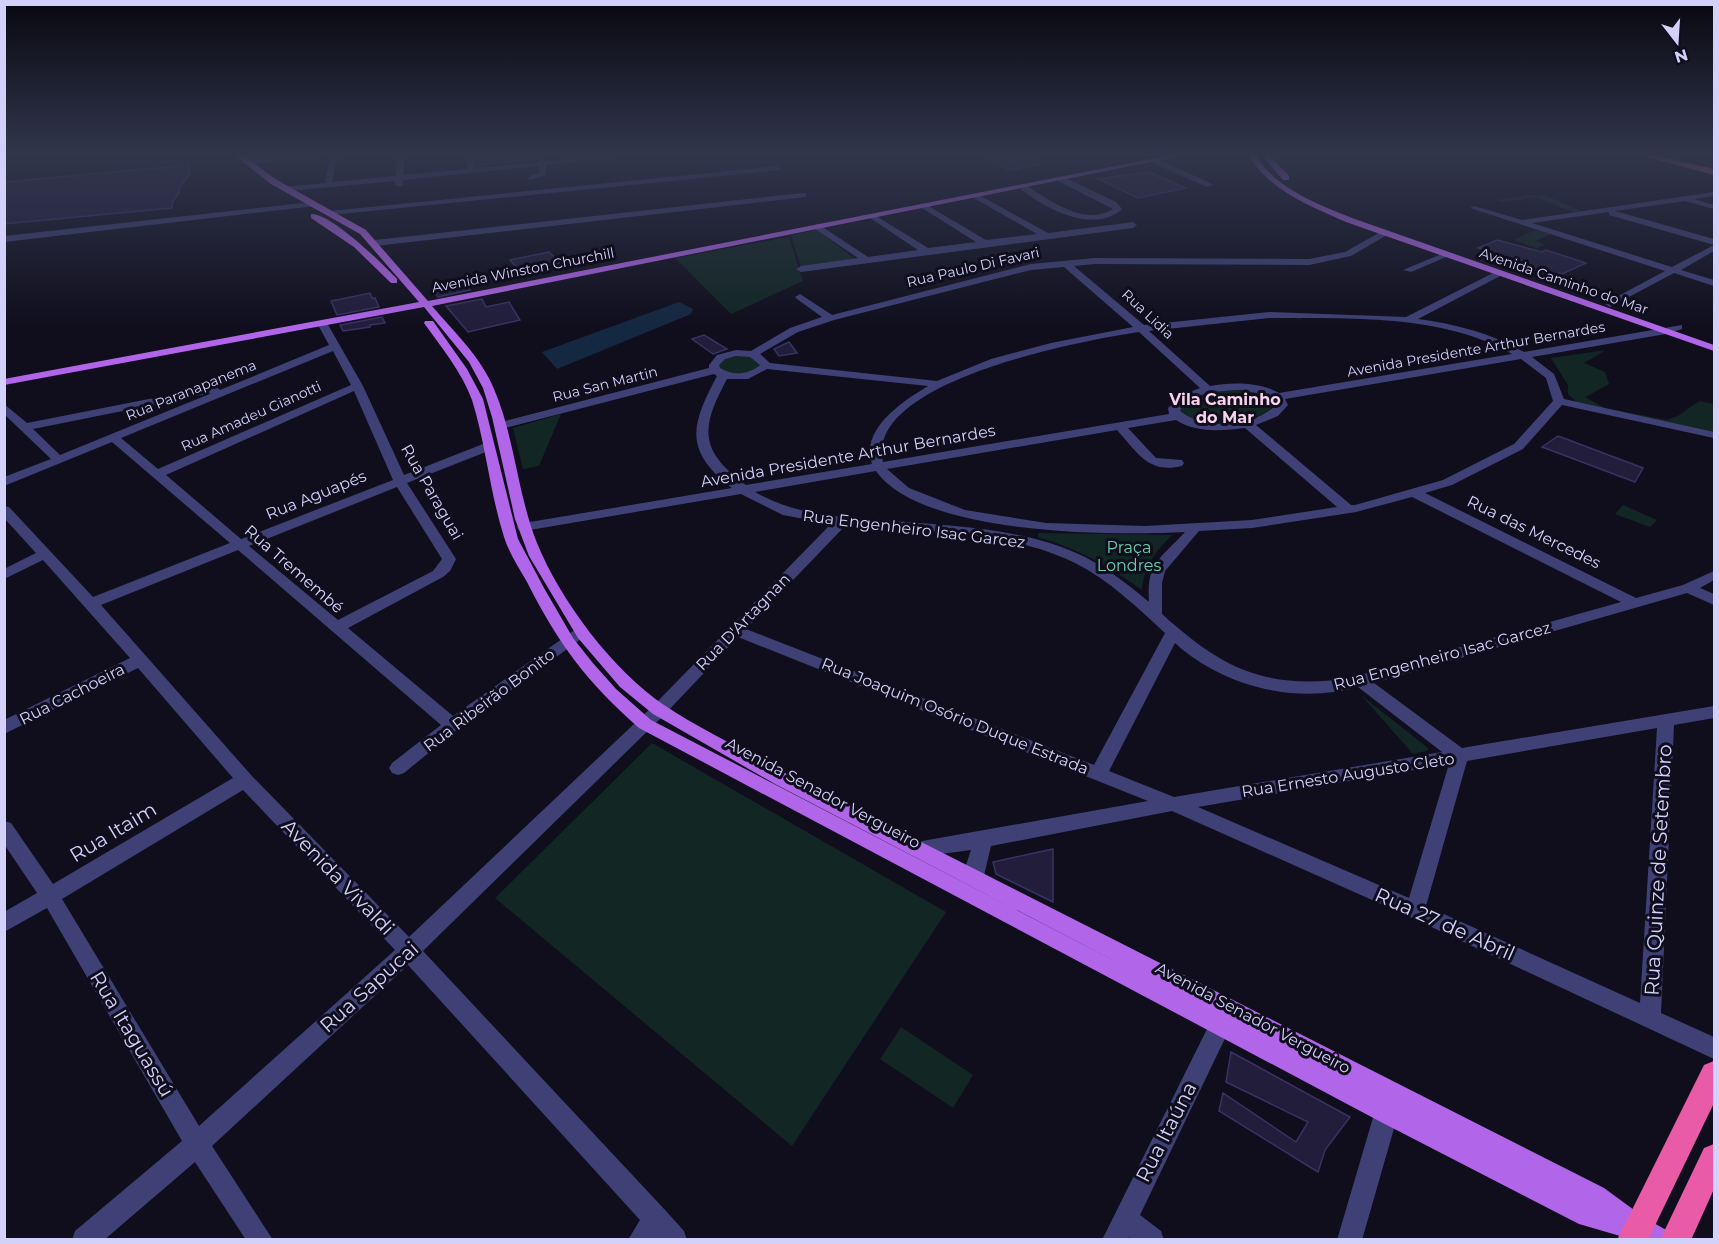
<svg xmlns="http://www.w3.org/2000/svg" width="1719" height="1244" font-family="Montserrat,sans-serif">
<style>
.green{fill:#122624}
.water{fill:#152841}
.building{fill:#211d3b;stroke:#393264;stroke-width:1.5}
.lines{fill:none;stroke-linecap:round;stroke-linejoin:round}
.minor{fill:#3f4176;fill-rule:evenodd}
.major{fill:#b166ea;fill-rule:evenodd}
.highway{fill:#e95ba7;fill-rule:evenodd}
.labels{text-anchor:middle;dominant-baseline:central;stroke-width:6;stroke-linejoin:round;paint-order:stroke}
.far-street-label{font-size:14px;fill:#d3d1f9;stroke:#100e1d}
.far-quarter-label{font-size:16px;font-weight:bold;fill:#f9d2ed;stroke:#100e1d}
.street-label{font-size:16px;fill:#d3d1f9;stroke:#100e1d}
.park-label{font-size:16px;fill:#67ceaf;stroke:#100e1d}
.near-street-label{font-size:20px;fill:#d3d1f9;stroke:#100e1d}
</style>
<rect width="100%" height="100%" fill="#100e1d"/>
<path class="green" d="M1529 195H1544L1584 212C1567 214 1555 203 1539 199 1525 195 1510 206 1496 200Z
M817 230 855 259 801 268 791 235Z
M1535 230 1551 234 1535 241 1545 245 1536 248 1514 240Z
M789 237 803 281 731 314 675 258Z
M1606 350 1584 363 1605 372 1609 384 1585 397 1605 408 1667 420 1678 416 1699 401 1714 404V438L1584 409 1568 394V385L1551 358Z
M746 353 763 363 755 373 724 374 716 363 719 360Z
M1228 390C1244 391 1262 390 1274 401V405C1265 419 1223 426 1207 423 1197 422 1188 418 1179 416L1178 407C1191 393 1211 392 1228 390Z
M561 414 539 466 523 469 513 428Z
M1623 505 1657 520 1650 527 1615 514Z
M1038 533 1172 535C1155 552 1144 566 1142 590 1109 567 1077 548 1038 537Z
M1361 695 1428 748 1427 751 1413 754Z
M652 743 946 912 792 1146 495 898Z
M901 1027 973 1075 953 1108 880 1059Z"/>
<path class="water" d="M679 302 693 309 691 314 557 369 542 352Z"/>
<path class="building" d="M480 154H532V160L482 165Z
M979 154H1027L1041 164 1009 170Z
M189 165V175L179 188V193L173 201 172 208 4 224V182Z
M1149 172 1186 188 1138 198 1098 179Z
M1497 240 1542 252 1546 250 1586 263 1562 274 1558 273 1552 276 1478 248Z
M549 252 560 263 520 272 510 260Z
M467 283 470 290 438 297 431 289Z
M370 293 372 298H375L379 307 337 315 331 301Z
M482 299 486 307 509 302 520 320 468 332 446 306Z
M382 317 385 323 370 325V327L343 331 340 325Z
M704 335 727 349 713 354 692 339Z
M789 342 797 353 779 356 774 349Z
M1558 436 1643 468 1635 482 1542 447Z
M1053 849V902L996 874 993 862Z
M1231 1052 1350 1117 1325 1150 1318 1172 1219 1111 1223 1093 1296 1142 1308 1122 1226 1082Z"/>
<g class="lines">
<path class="minor" d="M302 154H338L332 182 396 176 397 154H405L403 175 467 169 465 154H473L474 168 538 162 541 158 545 161 614 154H641L546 165V175L531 180 527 178 539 172 538 166 403 180V185L399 187 395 185V181L288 191H285V187L325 183 330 156 244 164 240 162Z
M1153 159H1159L1214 185 1207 187 1153 163Z
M778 166 781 170 330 215 326 213 330 211Z
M1058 177H1064L1116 202 1122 209C1094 235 1043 208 1018 187L1025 185C1050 200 1084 227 1113 209L1058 181Z
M1714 192V196L1694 199 1714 205V209L1685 201 1615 211 1714 239V245L1609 215V212L1532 223 1672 267 1714 245V251L1681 270 1714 280V286L1674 273 1610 307 1605 304 1607 302 1665 271 1470 208 1474 206 1522 220Z
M803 193H806V197L375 246 371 243 375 240Z
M977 194 1048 233 1133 222 1137 225 1133 228 801 272 796 269 801 266 858 258 815 229V225L818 224 868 257 918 250 870 218V214H873L928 248 976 242 922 208V204H925L986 240 1037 234 974 198 973 196Z
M312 202H315V206L4 242V236Z
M1384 230 1387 231V235L1351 256 1309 265 1095 264 1074 266 1144 325 1269 312 1406 317 1499 270 1504 273 1502 275 1418 319C1455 324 1491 333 1524 352L1682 325V329L1666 334 1532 357 1554 374 1564 399 1714 432V438L1562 405 1523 449 1452 485 1425 493 1636 598 1683 585 1714 571V580L1700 588 1714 594V605L1687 593 1374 683 1462 748 1714 706V718L1674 725 1661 1013 1714 1037V1059L1408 916 1172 811 991 846 982 884 975 886 968 884 965 868 971 850 918 857 911 855 909 849 911 843 1148 801 738 637 665 714 423 951 666 1211 684 1231 687 1240H628L640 1220 408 965 212 1146 273 1240H246L195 1162 104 1240H72L75 1231 182 1141 47 908 4 932V912L37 893 4 844V821L11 823 53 884 233 778 138 668 4 734V720L130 658 43 560 4 579V569L36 553 4 518V506L9 507 93 597 230 543 112 442 4 486V477L51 459 4 414V404L27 423 215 386 220 390 329 345 317 323 322 320 327 323 363 386 404 475 483 444H491V450L407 483 456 559 450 571 443 577 348 628 453 716 576 629 581 628 589 633 458 729 404 773 398 775 392 773 389 768 392 763 441 725 238 550 101 605 251 775 409 937 653 706 831 524 783 515 741 494 524 531 519 530 517 527 519 524 524 523 732 488C682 450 692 423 717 376L714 374 501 429 497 427V423L709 368V365L717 355 736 350 751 351 790 328 822 317 797 299 795 297 800 294 832 315 1031 264 1095 258 1309 259 1345 252ZM1064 267 1133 327 1051 343 991 359 937 381 770 363 760 354 798 332 834 320 1031 270ZM1269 318C1349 319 1440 313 1512 354L1279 393C1260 382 1232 382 1210 386L1149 331ZM1139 332 1200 388 1184 394 1168 408 1169 414 883 462C864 381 1084 340 1139 332ZM333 351 351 385 158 469 121 438ZM736 356 750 357 760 365C748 375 733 376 720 368L719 365 725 359ZM1521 359 1546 378 1553 401 1514 444 1443 480 1355 505H1351L1256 425 1278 416 1288 405 1285 399ZM767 369 928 386C902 402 860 429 872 464L746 485C698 450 701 427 727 379H748ZM1241 390 1267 395 1276 405C1254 427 1204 431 1180 411 1189 391 1222 391 1241 390ZM354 391 393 480 241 539 166 475ZM212 393 60 455 33 429ZM1176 420C1196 433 1222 431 1245 428L1337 507 1252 520 1145 526 1046 523 965 510 909 488 887 469 1117 430C1138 453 1148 474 1182 466L1184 463 1182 460 1156 458 1128 428ZM876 471C921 535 1112 536 1185 532 1161 558 1146 563 1149 602 1129 585 1108 569 1085 557 1024 527 949 526 883 520 837 517 795 515 755 492ZM397 487 442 559 433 571 338 620 249 546ZM1412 497 1621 602 1346 679C1263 689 1222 668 1162 614V583L1165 571 1199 531 1252 528 1356 512ZM845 526C917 531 1009 530 1075 563 1109 580 1137 607 1165 633L1094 765 746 629ZM1175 643C1222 686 1296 705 1358 687L1442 752 1174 797 1109 771ZM1657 728 1640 1003 1426 906 1467 761ZM1449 764 1409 898 1198 807ZM243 790 395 950 199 1126 62 899Z
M1444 253 1451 255 1411 272 1403 270Z
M1220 1015 1228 1019 1231 1026 1140 1215 1161 1231 1164 1240H1131L1129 1237 1128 1240H1102L1212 1019Z
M1389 1092 1397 1096 1401 1104 1362 1240H1337L1377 1104 1381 1096Z"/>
<path class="major" d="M233 154H241L277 180 366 230 428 301 1176 154H1191L432 306C454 332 481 357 494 389 515 438 517 493 537 543 560 600 613 671 664 705 703 731 747 751 787 774L1604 1188 1645 1218 1668 1231 1671 1240H1634L1579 1224 1379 1121 639 728C586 681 559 645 527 582 519 568 509 553 504 537 490 493 486 445 472 400 462 372 441 347 424 323L425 321H433L467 369 483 399 518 539 544 588 573 638 592 662 616 689 651 720 1130 969 775 784 653 714 620 687 578 638 529 556 515 519 492 417 483 388 469 362 424 307 4 385V379L419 302 360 234 271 184Z
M1248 154H1255C1274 188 1317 204 1352 218L1714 345V351L1346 222C1310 206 1268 190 1248 154Z
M1261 154H1268L1289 176V180H1283Z
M311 214C331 213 383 264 397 279V283H391L354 247 311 218Z"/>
<path class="highway" d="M1635 154H1651L1714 169V175Z
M1714 1061V1103L1648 1240H1617L1704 1065Z
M1714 1144V1189L1691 1240H1660L1704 1148Z"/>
</g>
<linearGradient id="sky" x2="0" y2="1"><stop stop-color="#090810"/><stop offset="0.47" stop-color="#31364c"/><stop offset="1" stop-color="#31364c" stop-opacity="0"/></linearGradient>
<rect width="1719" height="328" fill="url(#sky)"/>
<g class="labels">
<g class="far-street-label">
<text transform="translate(973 267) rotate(-13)">Rua Paulo Di Favari</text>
<text transform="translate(523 270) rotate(-11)">Avenida Winston Churchill</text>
<text transform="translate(1564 281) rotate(19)">Avenida Caminho do Mar</text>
<text transform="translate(1148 314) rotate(43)">Rua Lidia</text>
<text transform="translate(1476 349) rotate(-10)">Avenida Presidente Arthur Bernardes</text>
<text transform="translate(605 384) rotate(-14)">Rua San Martin</text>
<text transform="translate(191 390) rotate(-22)">Rua Paranapanema</text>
<text transform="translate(251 416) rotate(-24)">Rua Amadeu Gianotti</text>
</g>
<g class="far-quarter-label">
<text x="1225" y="399">Vila Caminho<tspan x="1225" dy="18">do Mar</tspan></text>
</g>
<g class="street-label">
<text transform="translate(848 456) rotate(-10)">Avenida Presidente Arthur Bernardes</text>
<text transform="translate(432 492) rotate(60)">Rua Paraguai</text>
<text transform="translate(316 495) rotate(-22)">Rua Aguapés</text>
<text transform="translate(914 529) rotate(7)">Rua Engenheiro Isac Garcez</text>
<text transform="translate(1534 532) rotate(26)">Rua das Mercedes</text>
<text transform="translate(294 569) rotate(41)">Rua Tremembé</text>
<text transform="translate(743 622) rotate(-46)">Rua D'Artagnan</text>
<text transform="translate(1442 656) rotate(-15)">Rua Engenheiro Isac Garcez</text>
<text transform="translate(72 694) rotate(-27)">Rua Cachoeira</text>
<text transform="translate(489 700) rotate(-37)">Rua Ribeirão Bonito</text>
<text transform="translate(955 716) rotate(22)">Rua Joaquim Osório Duque Estrada</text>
<text transform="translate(1348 775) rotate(-9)">Rua Ernesto Augusto Cleto</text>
<text transform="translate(823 793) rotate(28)">Avenida Senador Vergueiro</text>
<text transform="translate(1253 1018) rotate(28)">Avenida Senador Vergueiro</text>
</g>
<g class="park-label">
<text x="1129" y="547">Praça<tspan x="1129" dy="18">Londres</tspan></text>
</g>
<g class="near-street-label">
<text transform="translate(113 832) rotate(-31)">Rua Itaim</text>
<text transform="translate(1658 870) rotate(-87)">Rua Quinze de Setembro</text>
<text transform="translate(338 877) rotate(46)">Avenida Vivaldi</text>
<text transform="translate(1445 924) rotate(24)">Rua 27 de Abril</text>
<text transform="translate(369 987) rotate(-42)">Rua Sapucai</text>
<text transform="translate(132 1034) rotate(59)">Rua Itaguassú</text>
<text transform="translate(1166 1132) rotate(-63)">Rua Itaúna</text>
</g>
</g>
<rect width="1719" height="1244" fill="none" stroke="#d3d1f9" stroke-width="12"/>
<g transform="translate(1677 42) rotate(163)" stroke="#100e1d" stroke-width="4.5" paint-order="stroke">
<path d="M0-4.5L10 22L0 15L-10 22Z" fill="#d3d1f9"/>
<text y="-9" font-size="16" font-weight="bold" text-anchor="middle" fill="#d3d1f9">N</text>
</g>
</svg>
